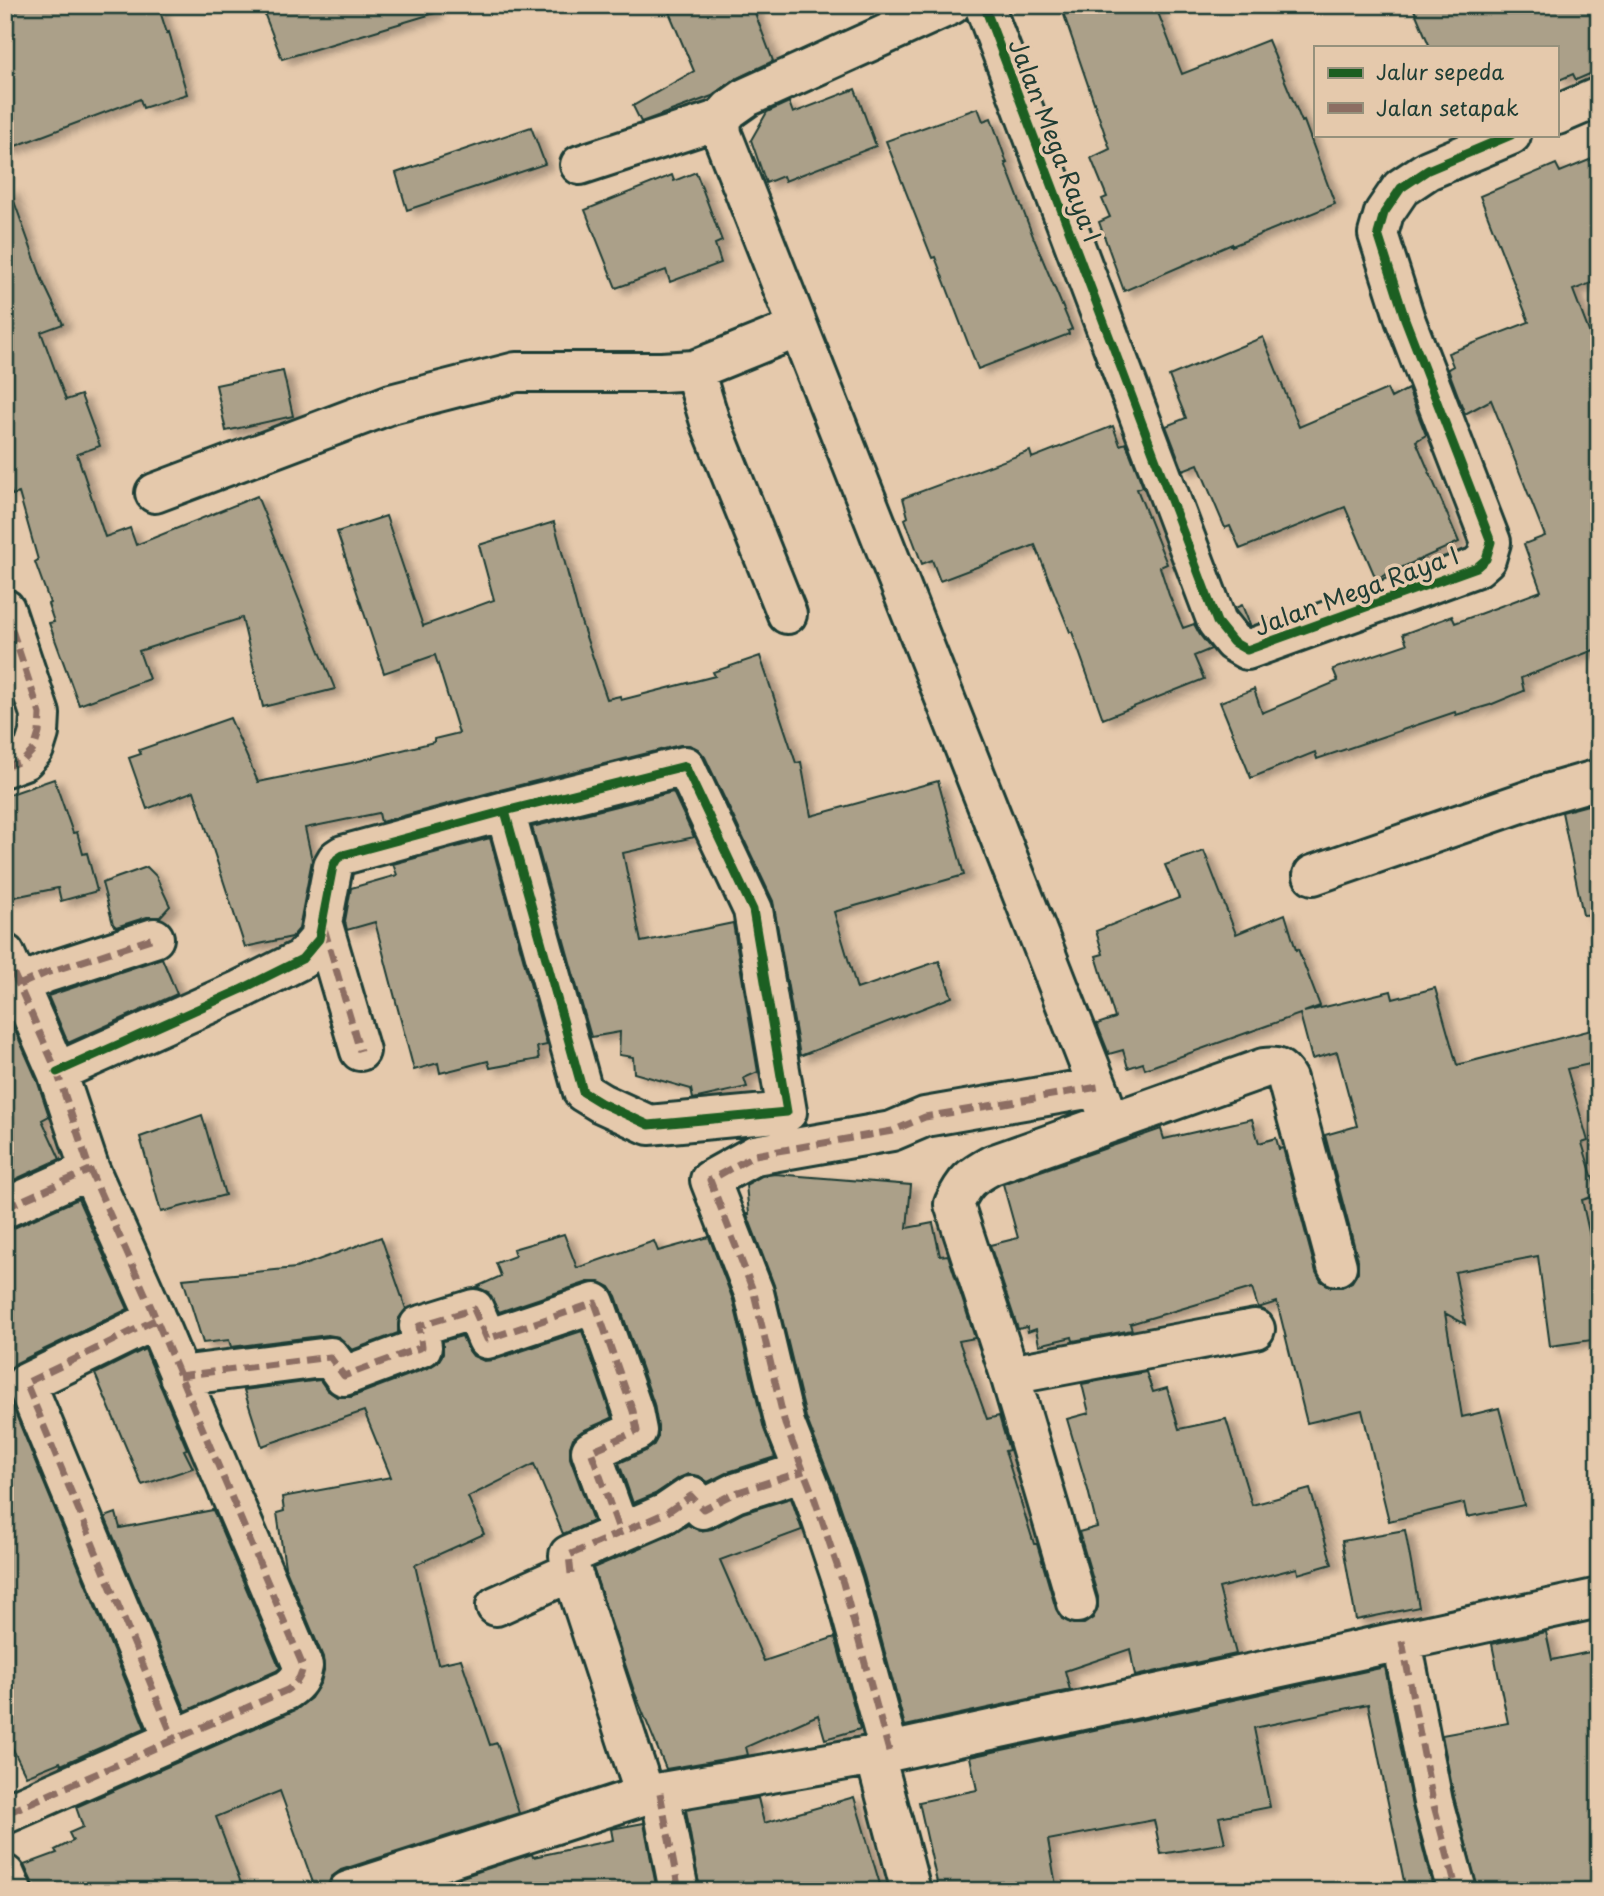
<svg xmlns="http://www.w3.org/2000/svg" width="1604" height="1896" font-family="'Playpen Sans',sans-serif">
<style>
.building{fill:#aba089;stroke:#1f3d34;stroke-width:2;filter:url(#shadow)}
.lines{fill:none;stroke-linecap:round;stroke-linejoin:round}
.street-casing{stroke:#1f3d34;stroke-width:44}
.street{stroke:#e5c9ac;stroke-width:38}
.quiet{stroke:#8d6e63;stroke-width:7;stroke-dasharray:14 7;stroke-linecap:butt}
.cycleway-casing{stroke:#e5c9ac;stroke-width:13}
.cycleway{stroke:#1b5e20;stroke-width:9}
.labels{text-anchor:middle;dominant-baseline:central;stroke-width:7;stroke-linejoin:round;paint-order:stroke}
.street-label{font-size:24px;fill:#1f3d34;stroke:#e5c9ac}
</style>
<defs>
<filter id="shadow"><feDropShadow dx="8" dy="4.5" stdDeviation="3.5" flood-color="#0004"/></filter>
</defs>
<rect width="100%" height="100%" fill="#e5c9ac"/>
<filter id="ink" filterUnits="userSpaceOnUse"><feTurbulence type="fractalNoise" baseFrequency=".0143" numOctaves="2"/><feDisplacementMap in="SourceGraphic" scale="14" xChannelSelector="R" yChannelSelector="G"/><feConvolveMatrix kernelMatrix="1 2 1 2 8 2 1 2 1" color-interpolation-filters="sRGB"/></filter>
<g filter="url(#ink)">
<path class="building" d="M36 5H158L167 33 169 32 187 94 143 108 140 99 5 150V14Z
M261 5H433L435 13 282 59Z
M666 5H752L773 61 735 79 712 96 641 122 633 106 694 71Z
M1080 5H1155L1182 74 1268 40 1302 122 1304 121 1335 204 1232 246V244L1124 291 1099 222 1110 217 1102 199 1107 197 1091 158 1110 149 1063 12Z
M1412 5H1588L1599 29V70L1576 80 1573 74 1557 81V47H1430Z
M855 89 876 146 785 181 783 176 766 183 751 140 767 112 789 102 793 113Z
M978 108 983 121 991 118 1007 163H1005L1034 239 1072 329 1068 331 1069 334 978 369 935 257 932 258 886 141Z
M531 127 545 164 407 210 396 173Z
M1599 156V280L1573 290 1599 358V648L1521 678 1524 691 1490 705 1456 715 1455 712 1317 759 1315 752 1251 778 1220 702 1254 689 1262 713 1338 681 1333 669 1407 644 1403 634 1452 616 1455 623 1541 591 1524 544 1545 536 1491 400 1465 414 1448 369 1453 366 1448 353 1529 322 1480 196 1556 164 1560 172Z
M696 172 722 241 715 244 721 263 670 282 666 270 616 288 585 210 672 175 674 181Z
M5 190H10L43 282 63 324 41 332 66 400 81 395 100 446 77 454 105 537 130 528 136 545 257 496 335 689 263 707 242 618 139 651 149 679 79 705 49 623 54 622 48 604 50 603 35 562 38 560 19 493 12 495 5 476Z
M1263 337 1299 427 1387 389 1391 398 1408 389 1426 435 1416 441 1459 542 1376 579 1345 507 1240 549 1230 526 1225 528 1198 464 1183 470 1166 426 1186 418 1169 376Z
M283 371 293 416 226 431 216 385Z
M1113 426 1120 445 1126 443 1143 487 1137 489 1167 564 1160 567 1169 595 1183 628 1194 624 1200 635 1211 649 1194 656 1204 679 1103 719 1072 632H1070L1035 545 940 581 932 560 922 564 905 519 908 517 903 498 1030 451 1032 458Z
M386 516 423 626 494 600 479 545 554 522 579 616 607 699 620 696 621 700 715 676 713 672 760 656 796 763 801 762 811 816 938 781 964 875 834 912 857 989 939 961 952 997 800 1056 773 901 705 757 698 749 689 745H680L500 790 381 822 379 813 305 828 312 860 299 929 292 937 245 947 194 791 147 809 129 758 141 754 139 750 230 718 258 782 351 763 434 742V739L459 733 435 655 384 673 337 532Z
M1242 605 1250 625H1247L1236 611 1235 608Z
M54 779 73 833 77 832 83 854 87 853 97 891 61 901 58 888 5 899V796Z
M673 792 694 837 623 853 641 942 733 923 758 1072 744 1078 747 1087 693 1099 691 1089 634 1073 633 1057 619 1055 620 1032 591 1037 532 827Z
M1599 802V914L1583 915 1562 812Z
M490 838 547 1045 537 1047 539 1059 490 1068 488 1061 440 1073 438 1063 414 1070 375 922 347 930 345 921 351 888 397 875 393 864Z
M1204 851 1236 934 1285 914 1296 950 1298 949 1320 1006 1304 1012 1391 991 1393 999 1435 988 1457 1065 1599 1028V1062L1567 1069 1588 1141 1582 1143 1598 1195 1582 1200 1599 1278V1339L1550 1346 1538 1256 1455 1272 1465 1324 1445 1313 1462 1417 1499 1408 1524 1505 1467 1517 1464 1503 1389 1521 1362 1410 1307 1423 1277 1302 1258 1308 1252 1288 1130 1324 1132 1330 1073 1341 1072 1337 1039 1345 1036 1329 1028 1332 1027 1327 1018 1329 990 1245 1018 1238 1003 1184 1161 1129 1164 1139 1252 1119 1259 1143 1276 1138 1279 1149 1283 1148 1316 1272 1321 1281 1331 1287H1342L1352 1282 1358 1272V1260L1325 1135 1357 1126 1337 1052 1312 1059 1300 1014 1145 1069 1143 1063 1128 1068 1123 1050 1109 1054 1097 1024 1115 1018 1096 956 1103 954 1096 931 1179 898 1165 865Z
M147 867 156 876 170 906 160 917H147L116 927 113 924 102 883Z
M162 958 177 994 68 1043 48 996Z
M6 1010 37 1080 49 1116 42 1120 60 1159 5 1184Z
M202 1115 225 1195 161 1212 140 1137Z
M775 1174 911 1185 907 1228 933 1223 940 1256 948 1255 975 1338 959 1341 987 1419 999 1416 1009 1450 1005 1451 1034 1544H1037L1056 1609 1062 1619 1073 1624H1084L1093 1618 1098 1607V1597L1079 1532 1097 1527 1088 1490 1067 1419 1089 1413 1082 1384 1146 1372 1153 1392 1167 1388 1179 1429 1226 1419 1252 1505 1310 1489 1332 1564 1298 1574 1297 1568 1219 1588 1236 1654 1135 1676 1130 1649 1065 1671 1070 1690 905 1726 864 1576 836 1493 806 1417 774 1285 747 1214H749L746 1185 762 1176Z
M78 1199 128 1309 16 1363 9 1370 5 1378V1229L14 1228Z
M564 1234 577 1268 654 1241 658 1251 709 1237 733 1300 764 1429 775 1457 728 1472 708 1482 699 1476 688 1474 679 1478 655 1494 633 1503 619 1463 646 1451 653 1446 658 1437V1427L654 1404 616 1296 610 1287 600 1282H588L499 1312 488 1292 479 1288H474L501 1276 496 1263 515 1256 513 1249Z
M381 1237 406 1309 399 1318 398 1333 352 1350 339 1337 328 1335 231 1347 229 1340 203 1343 183 1279 296 1268Z
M582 1331 612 1418 582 1431 573 1438 570 1447V1458L593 1521 563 1534 534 1464 468 1497 484 1534 415 1565 438 1664 461 1659 490 1745 497 1743 519 1813 341 1870 331 1877 327 1890 316 1891 280 1791 216 1817 244 1891H33L32 1882 24 1865 57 1853 55 1850 73 1841 69 1833 83 1827 76 1807 296 1710 311 1698 321 1682 324 1670 323 1657 285 1567 277 1513 284 1511 282 1497 391 1477 364 1411 262 1446 244 1390 320 1380 327 1390 337 1397H351L430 1367 438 1362 443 1354V1341L462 1336 467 1348 473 1356 484 1361 494 1360Z
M145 1349 187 1449 184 1450 193 1468 142 1485 95 1374Z
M5 1388 145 1728 61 1765 60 1762 26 1776 5 1733Z
M791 1498 802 1530 720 1560 764 1661 835 1637 860 1729 825 1739 818 1715 746 1747 748 1755 666 1769 634 1691 593 1568 675 1533 688 1525 700 1531 712 1529 743 1513Z
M213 1510 280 1668 276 1671 186 1711 105 1517 116 1513 120 1528Z
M1405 1530 1419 1607 1356 1620 1342 1541Z
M1546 1632 1552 1660 1599 1650V1891H1478L1454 1797 1442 1735 1508 1723 1492 1644Z
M1385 1667 1412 1806 1434 1891H1406L1368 1704 1254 1728 1270 1807 1219 1817 1225 1843 1161 1854 1154 1820 1048 1840 1057 1891H939L919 1802 977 1790 970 1757Z
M854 1797 882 1891H700L686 1810 758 1798 764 1823Z
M644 1823 657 1891H449L447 1882 532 1854 533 1857 613 1840 611 1829Z"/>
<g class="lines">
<g class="street-casing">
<path id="street" d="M951 5 747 97 730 109 721 119 722 134 1042 944 1098 1087 1110 1122
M984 5 1217 622 1233 642 1247 650 1477 567 1486 559 1491 542 1405 319 1378 234 1384 213 1401 188 1428 170 1511 135
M1557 115 1599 97
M580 165 721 119
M694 370 798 328
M155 493 391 404 516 372H662L694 370 710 422 787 614
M5 609 40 714 39 733 34 749 24 760 5 767
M1313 875 1547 794 1599 779
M323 925 360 1051
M5 954 57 1072 90 1170 151 1307 303 1666C301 1678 297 1683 287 1690L5 1814
M19 985 46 973 154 938
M57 1072 240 990 302 959 319 939 333 866 337 859 343 855 505 811 685 766 753 910 787 1112 649 1125 601 1103 583 1092 505 811
M5 1208 90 1170
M155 1320 26 1383 174 1740
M1010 1375 1255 1329
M179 1376 330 1357 344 1376 422 1347 419 1326 474 1309 487 1339 595 1303 633 1411 637 1431 591 1451 620 1532
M571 1574 569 1555 666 1513 691 1496 703 1509 735 1493 804 1471
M1077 1603 1010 1375 954 1204C965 1181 970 1177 992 1165L1264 1068C1276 1066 1281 1068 1287 1079L1337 1266
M496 1606 560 1577 571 1574 574 1578 645 1795
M1402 1641 1433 1802 1457 1891
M889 1751 843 1583 815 1500 785 1424 754 1293 710 1180 755 1155 892 1131 925 1117 1098 1087
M875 1755 911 1891
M660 1793 679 1891
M5 1875 12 1891
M348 1891 645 1795 875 1755 1599 1598"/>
</g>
<use href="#street" class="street"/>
<path class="quiet" d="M5 609 40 714 39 733 34 749 24 760 5 767
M324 928 360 1051
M5 954 57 1072 90 1170 151 1307 303 1666C301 1678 297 1683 287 1690L5 1814
M19 985 46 973 154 938
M5 1208 90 1170
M155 1320 26 1383 174 1740
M179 1376 330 1357 344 1376 422 1347 419 1326 474 1309 487 1339 595 1303 633 1411 637 1431 591 1451 620 1532
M571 1574 569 1555 666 1513 691 1496 703 1509 735 1493 804 1471
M1402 1641 1433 1802 1457 1891
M889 1751 843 1583 815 1500 785 1424 754 1293 710 1180 755 1155 892 1131 925 1117 1098 1087
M660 1793 679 1891
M5 1875 12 1891"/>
<g class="cycleway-casing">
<path id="cycleway" d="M984 5 1217 622 1233 642 1247 650 1477 567 1486 559 1491 542 1405 319 1378 234 1384 213 1401 188 1428 170 1511 135
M57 1072 240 990 302 959 319 939 333 866 337 859 343 855 505 811 685 766 753 910 787 1112 649 1125 601 1103 583 1092 505 811"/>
</g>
<use href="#cycleway" class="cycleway"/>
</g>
</g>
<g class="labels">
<g class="street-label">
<text transform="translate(1056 140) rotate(69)">Jalan Mega Raya I</text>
<text transform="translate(1356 590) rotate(-20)">Jalan Mega Raya I</text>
</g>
</g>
<rect width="1604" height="1896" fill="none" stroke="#e5c9ac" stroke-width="28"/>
<rect x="14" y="14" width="1576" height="1868" fill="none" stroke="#1f3d34" stroke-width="2.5" filter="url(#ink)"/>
<rect x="1314" y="46" width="245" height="91" fill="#e5c9ac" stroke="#96917c" stroke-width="2"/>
<rect x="1328" y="68" width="35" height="10" fill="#1b5e20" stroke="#96917c" stroke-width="2"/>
<text x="1376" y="80" font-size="21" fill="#1f3d34">Jalur sepeda</text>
<rect x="1328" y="103" width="35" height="10" fill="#8d6e63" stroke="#96917c" stroke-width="2"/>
<text x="1376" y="116" font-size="21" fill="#1f3d34">Jalan setapak</text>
</svg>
